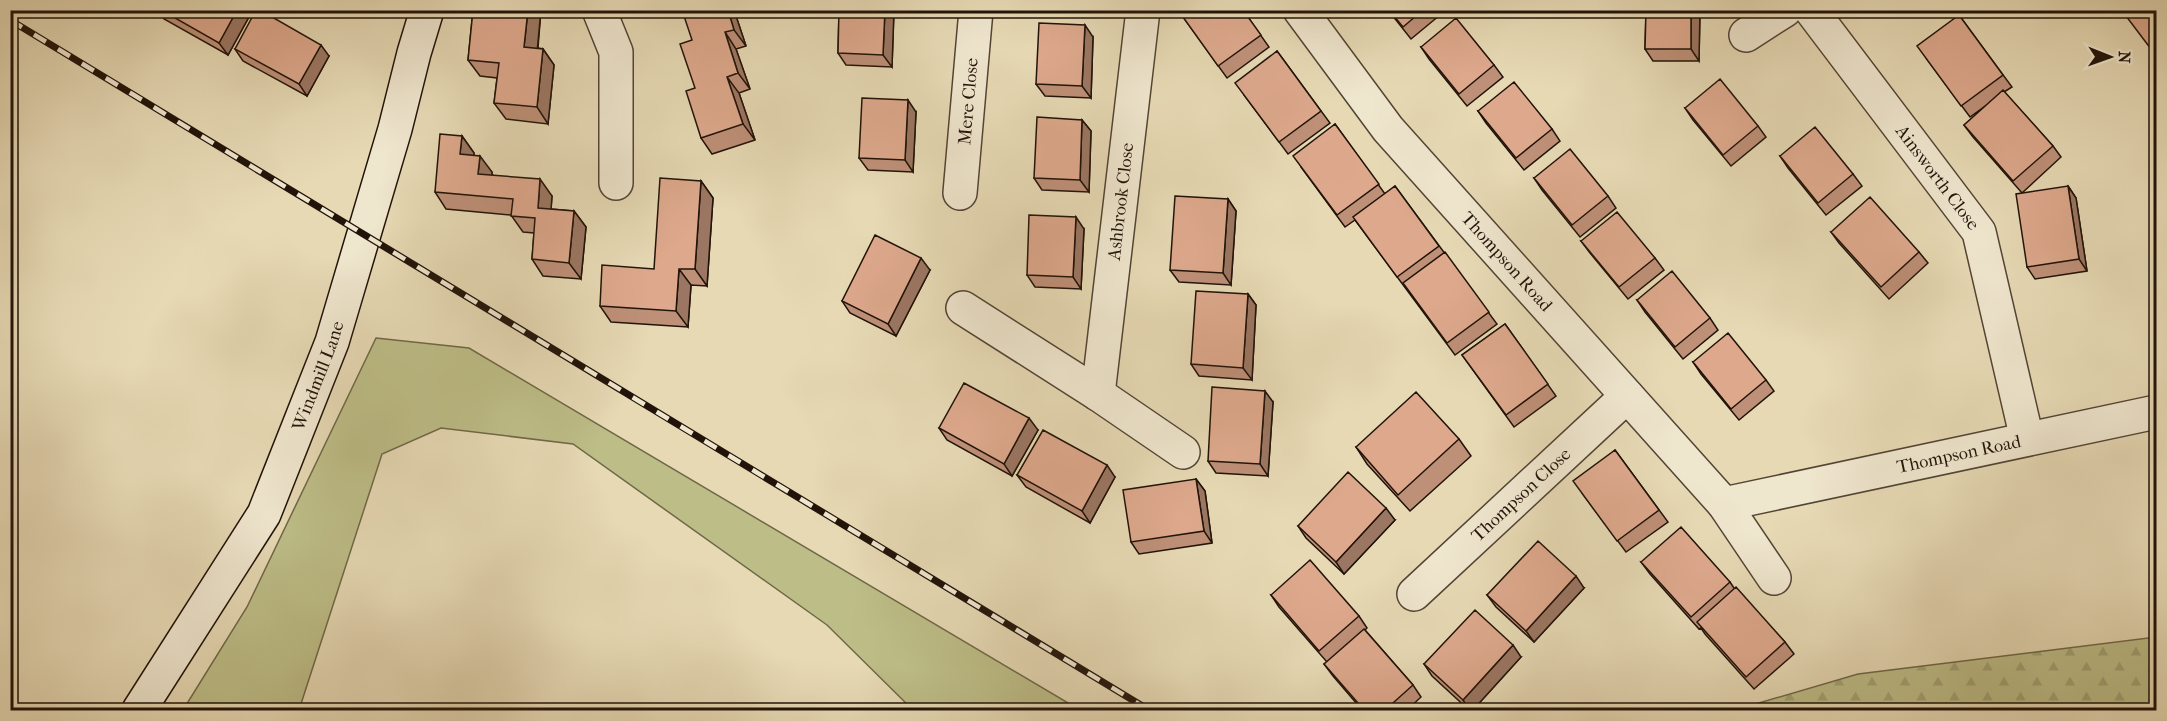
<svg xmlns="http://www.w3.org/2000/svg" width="2167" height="721" font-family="'IM FELL French Canon',serif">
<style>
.green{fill:#bdbd87;stroke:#6f6848;stroke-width:1.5}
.forest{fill:url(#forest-firs);stroke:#6f6848;stroke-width:1.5}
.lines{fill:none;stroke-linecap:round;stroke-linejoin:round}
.street-casing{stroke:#524434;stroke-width:36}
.secondary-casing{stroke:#211309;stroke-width:36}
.street{stroke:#efe6ce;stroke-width:33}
.secondary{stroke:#efe6ce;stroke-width:33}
.rail-casing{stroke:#211309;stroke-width:7}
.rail{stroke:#efe6ce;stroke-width:4.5;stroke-dasharray:14;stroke-linecap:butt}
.wall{fill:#be9078;stroke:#211309;stroke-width:1.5}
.shaded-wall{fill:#9b7662;stroke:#211309;stroke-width:1.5}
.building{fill:#dda88c;stroke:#211309;stroke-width:1.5}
.labels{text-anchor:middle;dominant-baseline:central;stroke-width:5;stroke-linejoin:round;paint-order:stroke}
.street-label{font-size:18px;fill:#211309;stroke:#efe6ce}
</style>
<defs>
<pattern id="forest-firs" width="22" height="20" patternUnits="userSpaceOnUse" patternTransform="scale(1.5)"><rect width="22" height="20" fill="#bdbd87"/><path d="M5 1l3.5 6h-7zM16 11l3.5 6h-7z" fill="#a2a273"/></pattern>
</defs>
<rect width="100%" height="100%" fill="#e6d9b4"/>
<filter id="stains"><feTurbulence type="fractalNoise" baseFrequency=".00333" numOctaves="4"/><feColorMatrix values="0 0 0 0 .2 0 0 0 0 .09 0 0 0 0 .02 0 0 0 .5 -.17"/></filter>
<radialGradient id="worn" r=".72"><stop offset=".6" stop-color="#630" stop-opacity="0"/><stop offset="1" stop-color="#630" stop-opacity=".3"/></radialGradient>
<path class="green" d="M376 338 469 348 1080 710H913L827 625 573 444 441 428 382 454 299 710H183L247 607Z"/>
<path class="forest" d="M2156 637V710H1735L1858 674Z"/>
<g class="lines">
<g class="street-casing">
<g id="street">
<path d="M599 10 616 52V183"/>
<path id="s1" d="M1300 10 1388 129 1724 504 1774 578"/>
<path id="s2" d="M1811 10 1979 232 2027 439"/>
<path d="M1746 35 1785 10"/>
<path id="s3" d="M960 193 976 10"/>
<path d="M963 308 1098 394 1183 452"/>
<path id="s4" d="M1098 394 1143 10"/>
<path id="s5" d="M1724 504 2156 412"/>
<path id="s6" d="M1414 594 1627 396"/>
</g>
</g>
<g class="secondary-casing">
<g id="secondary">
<path id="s7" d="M139 710 264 514 332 342 395 129 414 53 427 10"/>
</g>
</g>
<use href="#street" class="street"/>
<use href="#secondary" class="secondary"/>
<g class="rail-casing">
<path id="rail" d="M10 20 1149 710"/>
</g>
<use href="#rail" class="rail"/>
</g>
<path class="wall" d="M158 10H246L250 15 228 55 164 19Z
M473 10H541L538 48 543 49 554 65 548 124 506 119 494 103 497 78 480 76 468 60Z
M734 10 746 46 736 49 750 89 739 93 755 140 712 154 701 138 695 88 692 40Z
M839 10H894L892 67 846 65 838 53Z
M1178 10H1243L1269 47 1227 78Z
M1388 10H1446L1411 39Z
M1646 10H1700L1699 61H1653L1645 49Z
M1959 15 2012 87 2004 92 2053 146 2061 157 2022 193 1973 137 1964 125 1988 104 1970 117 1926 58Z
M1093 37 1091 98 1045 96 1036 84Z
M1421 47 1494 65 1503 77 1467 106 1429 59Z
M235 49 329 56 307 96 243 61Z
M1277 51 1330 123 1288 154 1244 95Z
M1685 108 1758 126 1766 137 1731 166 1693 120Z
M1478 111 1552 129 1560 141 1524 170 1486 123Z
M916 112 913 172 868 170 859 158Z
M1082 120 1091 131 1089 192 1042 190 1034 178Z
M1335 124 1385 194 1395 186 1497 324 1455 355 1355 220 1345 227 1301 167Z
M462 136 474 153V155L492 172V175L552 196 551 209 574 211 586 227 581 279 543 276 532 259 534 233 523 232 511 215 446 209 435 192Z
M1780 156 1853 174 1862 186 1826 215 1788 168Z
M1534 178 1608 196 1616 208 1580 237 1542 190Z
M701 181 713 198 707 286 691 285 688 327 611 322 600 306 654 269Z
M2068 186 2076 198 2087 271 2035 279 2027 267Z
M1228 199 1236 211 1231 285 1179 282 1170 270Z
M1084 229 1081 289 1035 287 1027 275Z
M1831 232 1919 252 1928 263 1889 299 1839 243Z
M1581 241 1655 258 1664 270 1628 299 1590 253Z
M930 270 896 336 850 313 842 301Z
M1248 294 1256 305 1252 380 1199 376 1191 364Z
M1637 300 1710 318 1718 330 1683 359 1645 312Z
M1505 324 1556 396 1514 427 1462 355Z
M1693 362 1766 380 1774 391 1739 420 1701 374Z
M1273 402 1268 476 1216 473 1208 461Z
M939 428 1038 430 1012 476 947 440Z
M1459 439 1471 456 1410 511 1367 464 1356 447Z
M1615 450 1668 522 1626 552 1582 493Z
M1017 475 1115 477 1090 523 1026 487Z
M1196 479 1205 491 1212 543 1139 554 1131 542Z
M1395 520 1344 574 1306 538 1298 526Z
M1641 562 1730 582 1734 588 1785 642 1794 654 1754 689 1705 634 1701 628 1699 629 1650 574Z
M1584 588 1534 642 1496 607 1487 595Z
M1271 595 1359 616 1367 628 1365 630 1413 685 1421 697 1406 711H1363L1333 676 1324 664 1327 662 1279 607Z
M1521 657 1472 711H1470L1432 676 1424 664Z"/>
<path class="shaded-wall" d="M237 10H246L250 15 228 55 219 43Z
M528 10H541L536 63 524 47Z
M728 10H734L746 46 734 30Z
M885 10H894L892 67 883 55Z
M1691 10H1700L1699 61 1691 49Z
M1085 25 1093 37 1091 98 1082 86Z
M725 32 736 49 750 89 738 73Z
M321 45 329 56 307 96 299 84Z
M543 49 554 65 548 124 537 107Z
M727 77 739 93 755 140 743 124Z
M908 100 916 112 913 172 905 160Z
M1082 120 1091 131 1089 192 1080 180Z
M462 136 474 153 472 171 460 154Z
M480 156 492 172 490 191 478 174Z
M540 179 552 196 550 224 538 208Z
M701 181 713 198 707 286 695 269Z
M2068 186 2076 198 2087 271 2079 259Z
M1228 199 1236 211 1231 285 1223 273Z
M574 211 586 227 581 279 569 263Z
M1076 217 1084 229 1081 289 1073 277Z
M921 258 930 270 896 336 888 324Z
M679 269 691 285 688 327 676 311Z
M1248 294 1256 305 1252 380 1243 368Z
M1265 391 1273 402 1268 476 1260 464Z
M1029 418 1038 430 1012 476 1004 464Z
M1107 465 1115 477 1090 523 1082 511Z
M1196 479 1205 491 1212 543 1204 531Z
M1386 508 1395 520 1344 574 1336 562Z
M1576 576 1584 588 1534 642 1526 631Z
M1513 645 1521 657 1472 711H1470L1463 700Z"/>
<path class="building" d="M161 10H237L219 43Z
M256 10H260L321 45 299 84 235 49Z
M473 10H528L524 47 543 49 537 107 494 103 499 63 468 60Z
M682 10H728L734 30 725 32 738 73 727 77 743 124 701 138 686 91 695 88 680 44 692 40Z
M839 10H885L883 55 838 53Z
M1178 10H1243L1261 35 1218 66Z
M1389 10H1423L1403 27Z
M1646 10H1691V49H1645Z
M2125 10H2157V57L2123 12Z
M1959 15 2003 75 1961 106 1917 46Z
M1456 18 1494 65 1459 94 1421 47Z
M1039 23 1085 25 1082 86 1036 84Z
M1277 51 1321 111 1279 142 1235 83Z
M1720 79 1758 126 1723 155 1685 108Z
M1514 82 1552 129 1516 158 1478 111Z
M2003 90 2053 146 2013 181 1964 125Z
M862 98 908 100 905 160 859 158Z
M1037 117 1082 120 1080 180 1034 178Z
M1335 124 1379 184 1337 215 1293 156Z
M1815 127 1853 174 1818 203 1780 156Z
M440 134 462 136 460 154 480 156 478 174 540 179 538 208 574 211 569 263 532 259 535 218 511 216 513 199 435 192Z
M1570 149 1608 196 1572 225 1534 178Z
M660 178 701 181 695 269H679L676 311 600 306 602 265 654 269Z
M1395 186 1439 246 1397 277 1353 217Z
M2068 186 2079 259 2027 267 2016 194Z
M1175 196 1228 199 1223 273 1170 270Z
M1870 197 1919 252 1881 287 1831 232Z
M1617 212 1655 258 1619 287 1581 241Z
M1029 215 1076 217 1073 277 1027 275Z
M875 235 921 258 888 324 842 301Z
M1445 252 1489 312 1447 343 1403 283Z
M1672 271 1710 318 1675 347 1637 300Z
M1196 291 1248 294 1243 368 1191 364Z
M1505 324 1548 384 1506 415 1462 355Z
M1728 333 1766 380 1731 409 1693 362Z
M964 383 1029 418 1004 464 939 428Z
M1212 387 1265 391 1260 464 1208 461Z
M1416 392 1459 439 1398 495 1356 447Z
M1043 430 1107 465 1082 511 1017 475Z
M1615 450 1659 510 1617 541 1573 481Z
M1348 472 1386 508 1336 562 1298 526Z
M1196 479 1204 531 1131 542 1123 490Z
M1681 527 1730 582 1691 617 1641 562Z
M1538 541 1576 576 1526 631 1487 595Z
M1310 560 1359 616 1319 651 1271 595Z
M1736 587 1785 642 1746 677 1697 622Z
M1475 610 1513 645 1463 700 1424 664Z
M1364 629 1413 685 1384 711H1365L1324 664Z"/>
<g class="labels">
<g class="street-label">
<text stroke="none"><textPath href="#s3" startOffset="92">Mere Close</textPath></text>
<text stroke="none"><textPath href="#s2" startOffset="210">Ainsworth Close</textPath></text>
<text stroke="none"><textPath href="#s4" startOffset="194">Ashbrook Close</textPath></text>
<text stroke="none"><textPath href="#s1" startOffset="326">Thompson Road</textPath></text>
<text stroke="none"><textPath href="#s7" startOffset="381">Windmill Lane</textPath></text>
<text stroke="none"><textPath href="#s5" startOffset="240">Thompson Road</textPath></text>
<text stroke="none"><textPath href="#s6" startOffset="146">Thompson Close</textPath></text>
</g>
</g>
<rect width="2167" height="721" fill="none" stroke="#e6d9b4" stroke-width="36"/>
<rect x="12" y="12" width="2143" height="697" fill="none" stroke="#211309" stroke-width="3"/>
<rect x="18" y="18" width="2131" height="685" fill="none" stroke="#211309" stroke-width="1.5"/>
<g transform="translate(2110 57) rotate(91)" stroke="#efe6ce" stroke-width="4.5" paint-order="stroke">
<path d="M0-4.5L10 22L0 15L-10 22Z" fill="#211309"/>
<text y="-9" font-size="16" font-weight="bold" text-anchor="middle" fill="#211309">N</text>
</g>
<rect width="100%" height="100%" filter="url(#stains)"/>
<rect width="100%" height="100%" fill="url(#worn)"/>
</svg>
